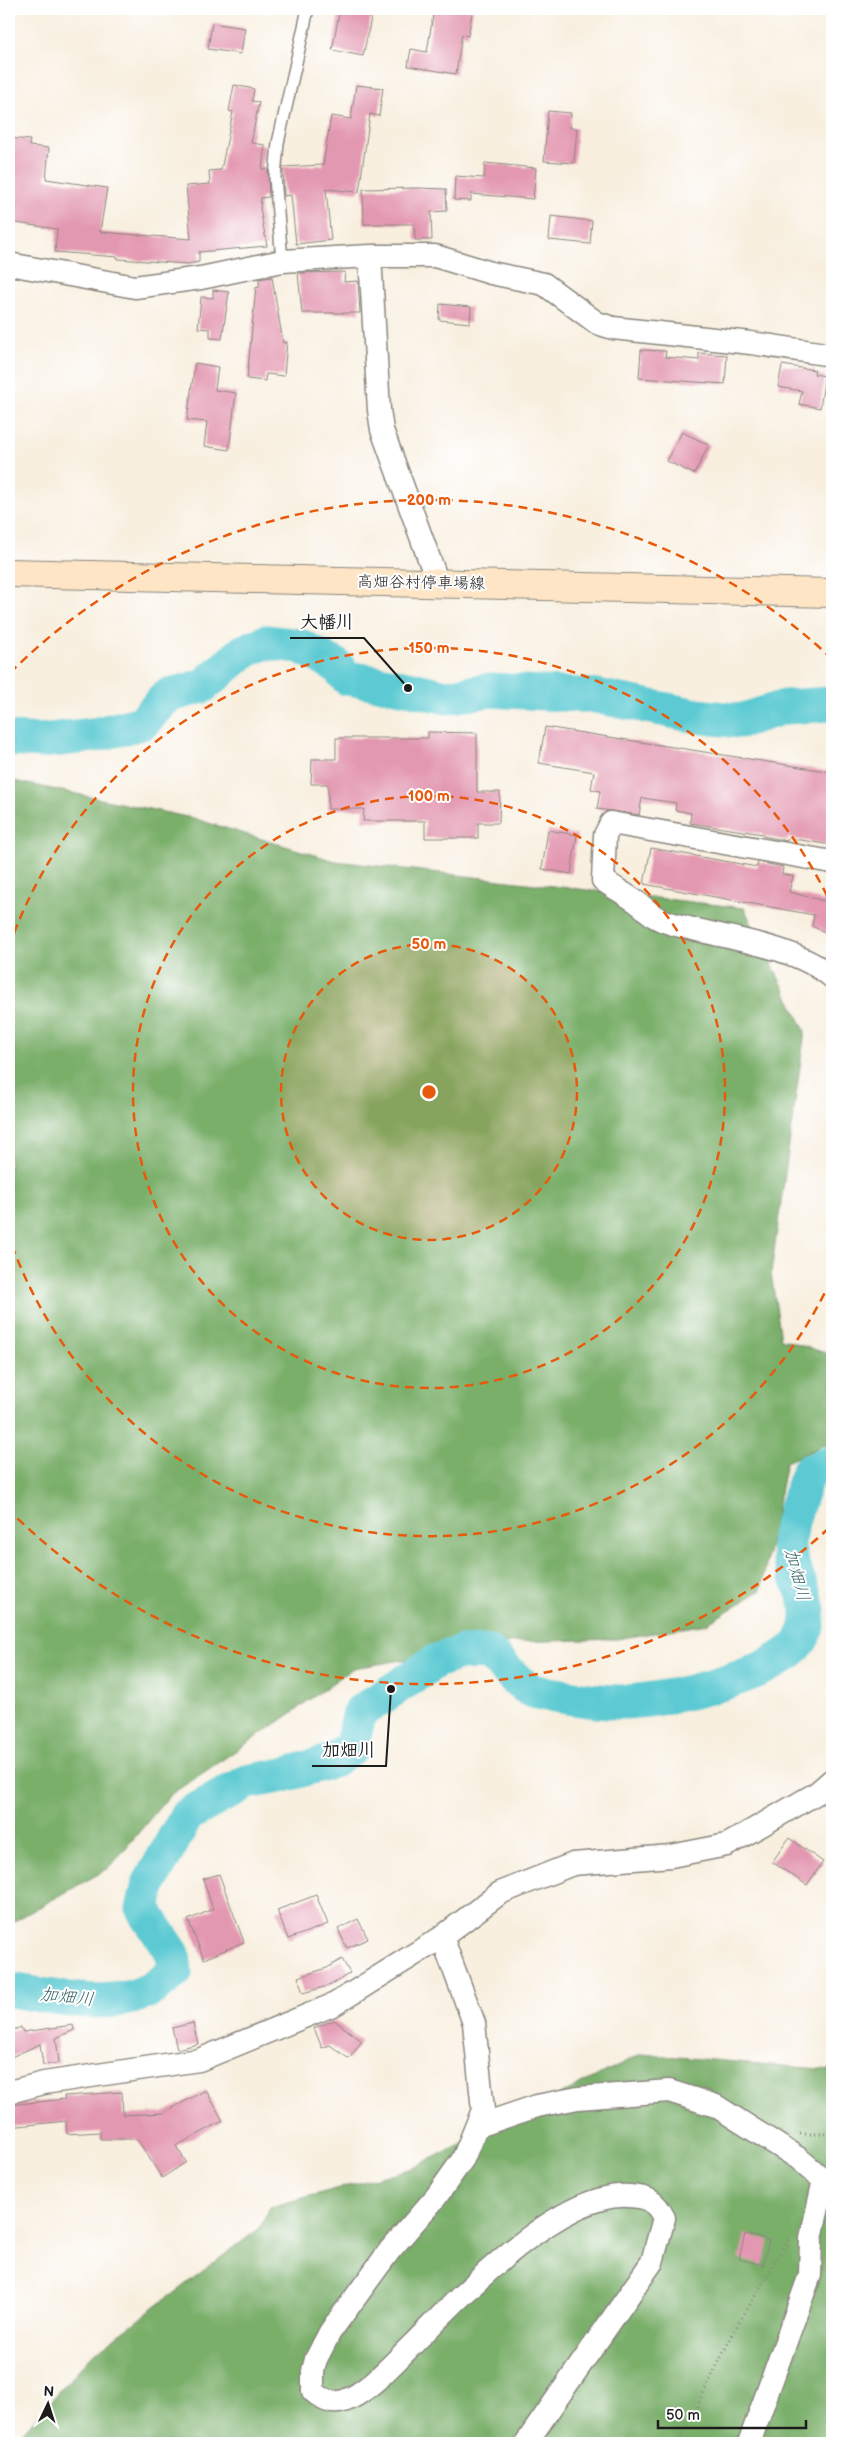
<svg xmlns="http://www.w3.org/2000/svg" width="841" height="2452" font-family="'Balsamiq Sans','Klee One',sans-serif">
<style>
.forest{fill:#7aaf6a;stroke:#4b6643}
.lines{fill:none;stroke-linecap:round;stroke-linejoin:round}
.river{stroke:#5dcad3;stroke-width:35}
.building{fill:#e398b1}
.lane-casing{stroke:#8a867e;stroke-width:14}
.street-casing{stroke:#8a867e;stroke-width:25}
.secondary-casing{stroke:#8a867e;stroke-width:30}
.path{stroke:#8a867e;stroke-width:3;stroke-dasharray:1 4;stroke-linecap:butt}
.lane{stroke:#fff;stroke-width:11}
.street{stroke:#fff;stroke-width:22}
.secondary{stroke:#fde5c5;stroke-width:28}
.ring{fill:none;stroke:#e8590c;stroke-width:2.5;stroke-dasharray:9 6}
.labels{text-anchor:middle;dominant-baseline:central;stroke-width:4;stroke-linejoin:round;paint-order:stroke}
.street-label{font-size:16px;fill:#1c1c1c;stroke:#fff}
.water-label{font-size:18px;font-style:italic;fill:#366265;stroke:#fff}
.centre{fill:#e8590c;stroke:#fff;stroke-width:2.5}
.ring-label{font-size:15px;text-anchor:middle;font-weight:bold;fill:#e8590c;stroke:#fff;stroke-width:4;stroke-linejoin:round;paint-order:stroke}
.leader{fill:none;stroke:#1c1c1c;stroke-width:2}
.callout-dot{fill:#1c1c1c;stroke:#fff;stroke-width:2}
.callout-label{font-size:18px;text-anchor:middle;font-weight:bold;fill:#1c1c1c;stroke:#fff;stroke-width:4;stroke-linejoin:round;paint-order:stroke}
</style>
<rect width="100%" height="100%" fill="#fff"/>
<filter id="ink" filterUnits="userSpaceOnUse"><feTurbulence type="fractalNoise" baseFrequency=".02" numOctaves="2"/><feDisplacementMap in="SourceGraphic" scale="10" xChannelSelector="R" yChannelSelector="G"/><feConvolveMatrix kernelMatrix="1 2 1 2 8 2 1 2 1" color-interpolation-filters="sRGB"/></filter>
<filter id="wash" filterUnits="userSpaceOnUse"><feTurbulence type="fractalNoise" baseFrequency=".0096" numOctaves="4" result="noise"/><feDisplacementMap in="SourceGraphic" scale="20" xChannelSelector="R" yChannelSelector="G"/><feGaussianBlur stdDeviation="1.12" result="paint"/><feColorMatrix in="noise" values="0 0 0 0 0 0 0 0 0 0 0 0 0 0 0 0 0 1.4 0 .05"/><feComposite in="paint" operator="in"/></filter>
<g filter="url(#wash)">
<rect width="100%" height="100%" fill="#f8efdf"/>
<path class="forest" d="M9 780 192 818 335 861 744 908 805 1031 771 1273 781 1339 832 1355V1442L786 1462 761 1590 707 1624 617 1639 515 1642 353 1668 286 1717 170 1795 109 1868 9 1924Z
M641 2054 832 2070V2443H9L19 2436 93 2354 260 2228 270 2207 413 2168Z"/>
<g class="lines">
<path class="river" d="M9 739 41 741 94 735 142 723 167 696 203 686 243 652 266 642 300 646 336 665 347 678 408 688 446 697 490 690 596 696 697 716 740 721 785 707 832 704
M9 1990C52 1996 114 2012 153 1988 161 1983 168 1977 175 1972L173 1954 143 1909 149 1884 187 1815 247 1782 284 1775 332 1761 351 1748 360 1712 436 1661 460 1653 488 1652C501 1663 515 1681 530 1690 537 1693 548 1694 556 1695 582 1700 613 1704 639 1701 678 1697 786 1674 804 1635 819 1601 789 1577 788 1545 787 1532 803 1487 808 1472L832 1463"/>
</g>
<g id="blocks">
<path class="building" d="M340 9H373L363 56 332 50Z
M434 9H473L468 36 462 34 456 74 408 66 411 49 427 52Z
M212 23 245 28 241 54 208 49Z
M234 85 254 89 252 101 259 102 251 143 265 145 262 169H268L269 197 261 198 260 208 267 246 199 252V262L188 264 118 259V257L55 252 57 229 9 222V138L30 140 29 146 49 148 46 179 107 188 100 232 191 239 186 186 210 184 209 171 221 170 233 112 229 111Z
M356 85 383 88 379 116 370 114 359 192 326 189 331 240 296 244 291 195 284 196 283 167 323 165 331 116 351 119Z
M548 111 571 113 570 128H577L574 163 544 161Z
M485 163 536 168 533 199 471 194V201L454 200 455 176 484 178Z
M418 188 446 189 447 211 431 212 432 240H415L414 224H364L363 189Z
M551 216 592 221 590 244 549 240Z
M345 272 344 282 358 281 360 313H302L298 273Z
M272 277 283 343 287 342 284 376 266 374 265 381 247 379 256 287 259 288V279Z
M213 290 229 292 222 339 210 338V329L198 328 201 297 213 298Z
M440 304 471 307 470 323 439 320Z
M641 350 666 351 665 357 699 360V353L727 355 725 384 639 378Z
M195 363 218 367 215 390 236 393 229 450 204 446 207 422 187 420Z
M782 365 815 370 814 374 825 376 820 408 799 404 802 391 778 387Z
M682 432 709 445 694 474 667 461Z
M545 727 832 772V845L788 838 787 841 763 836V834L690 823 691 813 675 810 676 803 642 798 639 815 597 809 600 791 591 789 594 772 539 763Z
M428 732 477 733V792H500L499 823H478V838H425V821H363L364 809H328V784H311L312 759H336V738H428Z
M548 830 577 835 571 874 542 869Z
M651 848 757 867 758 862 783 867 782 874 793 876 789 892 832 903V936L812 926 814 915 644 884Z
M789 1838 823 1862 807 1885 772 1862Z
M219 1874 244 1942 204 1959 188 1920 213 1909 203 1879Z
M316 1895 328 1924 288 1939 277 1910Z
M358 1919 368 1939 347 1948 338 1929Z
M342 1959 350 1973 331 1985 303 1993 298 1977 327 1968Z
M334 2020 362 2041 349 2059 330 2045 322 2048 314 2028Z
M193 2023 198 2044 177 2049 172 2028Z
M73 2025 74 2030 56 2038 59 2063 43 2065 40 2044 9 2058V2032L21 2027 23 2032Z
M206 2090 223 2121 176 2146 186 2162 162 2178 137 2139H100V2132L67 2134 66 2121 9 2127V2105L65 2099 64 2096 122 2092 123 2115 163 2113Z
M745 2234 769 2240 763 2265 739 2259Z"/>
</g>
</g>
<g filter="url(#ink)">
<use href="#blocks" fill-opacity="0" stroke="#8a867e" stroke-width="1"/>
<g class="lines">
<g class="lane-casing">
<path id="lane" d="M282 261 275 177 278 143 308 9"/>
</g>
<g class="street-casing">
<path id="street" d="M370 256 379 410 382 430 438 583
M9 264 135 287 201 278 282 261 370 256H435L491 273 544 284 597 323 613 328 751 343 832 355
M832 862 611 823 605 835 603 880C614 888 627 895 638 903 650 912 654 919 670 923 719 938 791 943 832 977
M442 1937 474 2023 483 2110 463 2159 436 2197 390 2250 330 2332 316 2359 313 2371V2391C322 2399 330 2405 344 2401 368 2393 396 2360 414 2343 460 2296 560 2191 629 2196 648 2197 655 2200 664 2218L652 2262 526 2443
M9 2092 44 2083 199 2060 335 2004 442 1937 500 1893 573 1864 671 1856 727 1845 817 1793 832 1780
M478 2126 537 2106 578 2098 669 2091 716 2106 798 2158 824 2180 811 2238 810 2275 749 2443"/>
</g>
<g class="secondary-casing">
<path id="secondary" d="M9 573 832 593"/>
</g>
<path class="path" d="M800 2134H832
M679 2443 734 2331 789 2239"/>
<use href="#lane" class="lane"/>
<use href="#street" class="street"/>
<use href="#secondary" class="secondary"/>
</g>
</g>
<circle cx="429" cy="1092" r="148" fill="#e8590c" fill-opacity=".12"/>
<g class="ring">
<circle cx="429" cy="1092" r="148"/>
<circle cx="429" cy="1092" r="296"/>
<path d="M831 1280A444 444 0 0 1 9 1237M9 947A444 444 0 0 1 831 904"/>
<path d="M829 1528A592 592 0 0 1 10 1511M10 673A592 592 0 0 1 829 656"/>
</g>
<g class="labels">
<g class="street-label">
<text transform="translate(421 583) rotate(1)">高畑谷村停車場線</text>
</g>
<g class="water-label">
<text transform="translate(797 1575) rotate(75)">加畑川</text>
<text transform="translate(67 1997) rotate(6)">加畑川</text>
</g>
</g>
<circle cx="429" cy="1092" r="8" class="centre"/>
<g class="ring-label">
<text x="429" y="505">200 m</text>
<text x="429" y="653">150 m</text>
<text x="429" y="801">100 m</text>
<text x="429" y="949">50 m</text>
</g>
<path class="leader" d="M408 688L364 638H290M391 1689L386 1766H312"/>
<g class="callout-dot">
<circle cx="408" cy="688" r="5"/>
<circle cx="391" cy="1689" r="5"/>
</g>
<g class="callout-label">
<text x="327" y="628">大幡川</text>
<text x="349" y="1756">加畑川</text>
</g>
<rect width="841" height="2452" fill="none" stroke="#fff" stroke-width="30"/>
<g transform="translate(48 2404) rotate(4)" stroke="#ffffff" stroke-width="4" paint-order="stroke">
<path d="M0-4L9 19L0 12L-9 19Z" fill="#1c1c1c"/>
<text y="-8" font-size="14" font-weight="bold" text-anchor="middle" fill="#1c1c1c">N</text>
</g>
<path d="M658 2420v8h148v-8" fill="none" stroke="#1c1c1c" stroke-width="2.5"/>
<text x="666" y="2420" font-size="15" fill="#1c1c1c" stroke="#ffffff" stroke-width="4" paint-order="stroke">50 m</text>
</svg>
